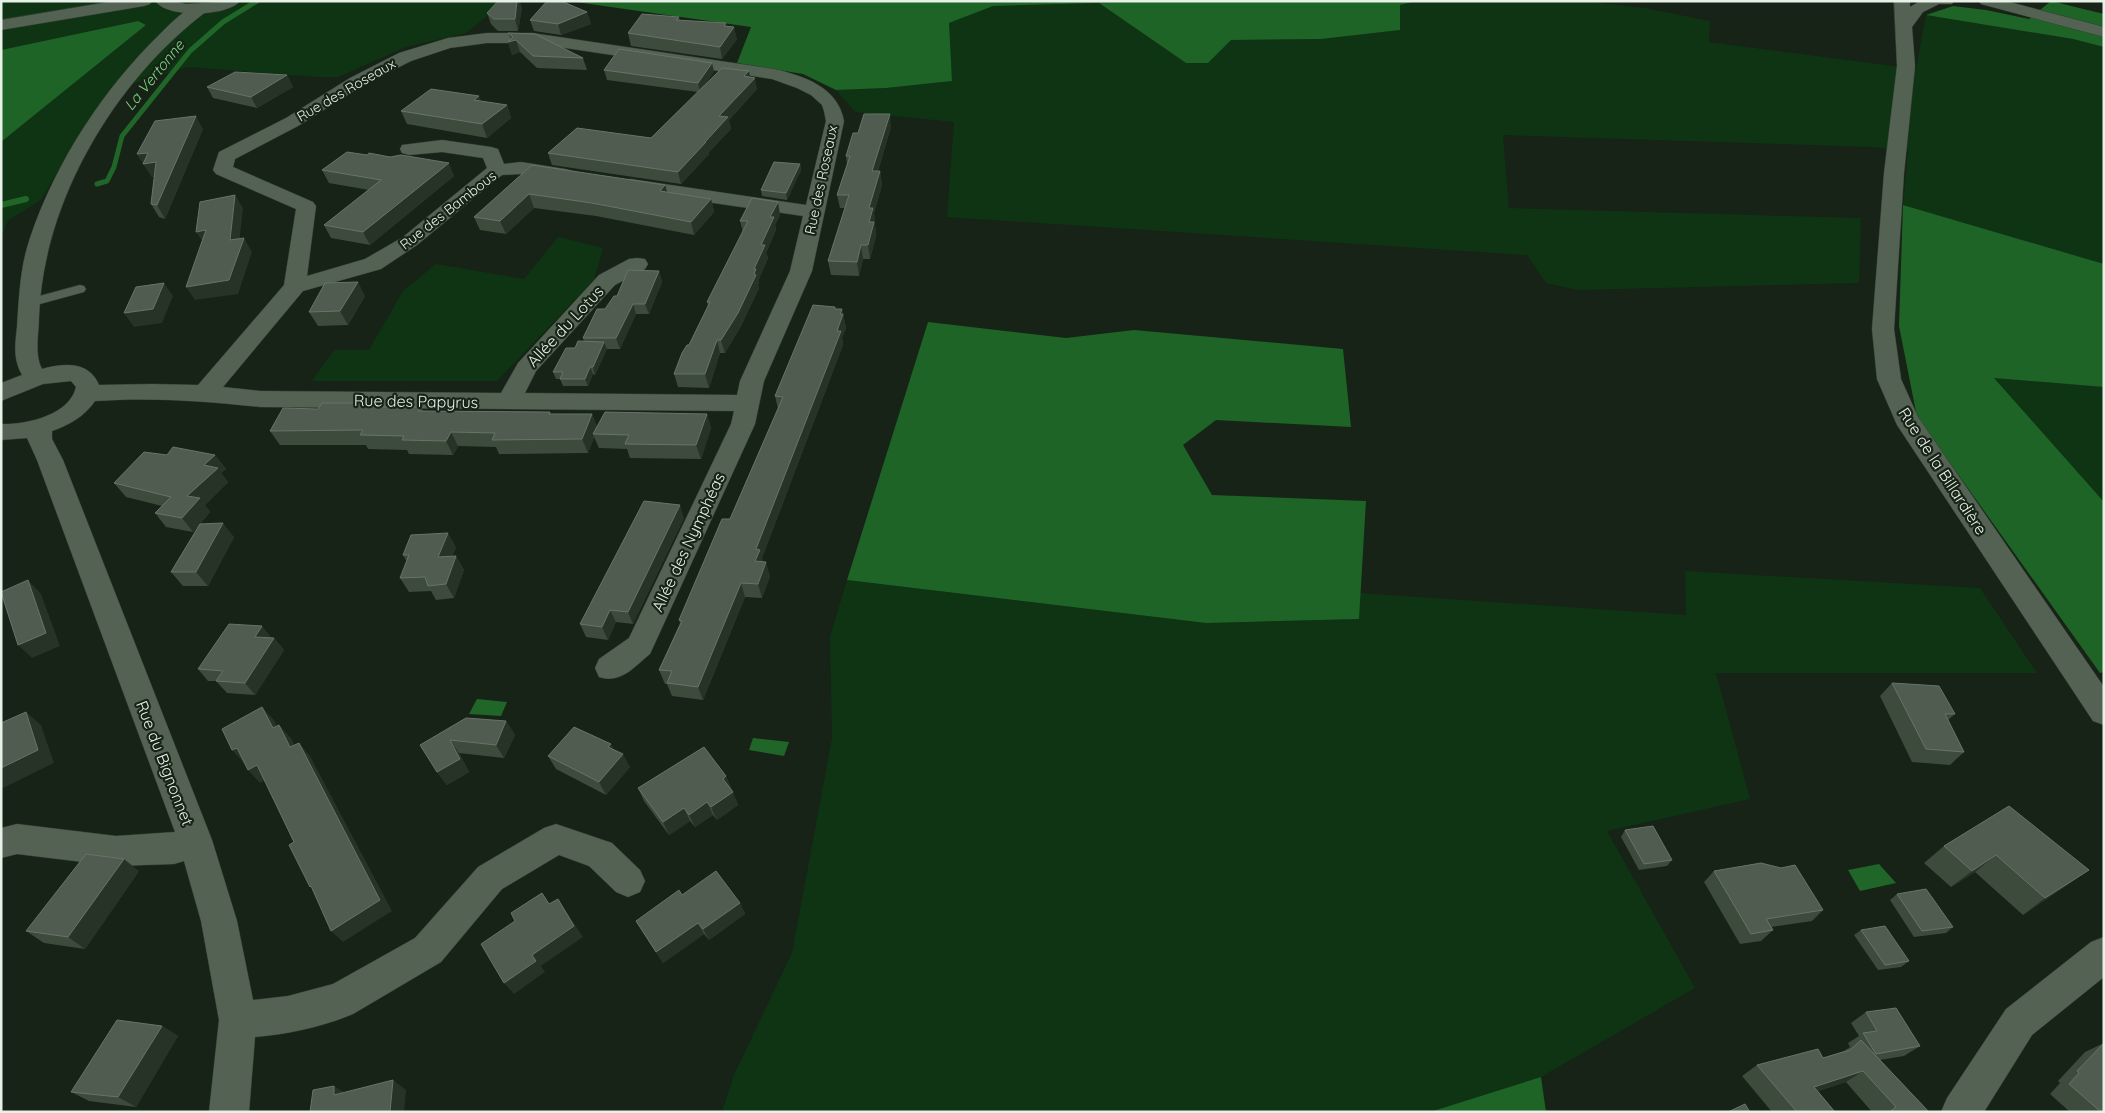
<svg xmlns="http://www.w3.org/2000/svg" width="2105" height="1113" font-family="Quicksand,sans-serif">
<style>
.green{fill:#0f3413}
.forest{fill:#1e6426}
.water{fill:#216629}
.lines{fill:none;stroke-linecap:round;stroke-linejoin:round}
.stream-far1{stroke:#216629;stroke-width:5}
.stream{stroke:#216629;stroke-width:6}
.service-casing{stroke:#353e35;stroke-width:1}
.minor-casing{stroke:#353e35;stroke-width:1}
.secondary-casing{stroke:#353e35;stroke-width:1}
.service{fill:#536253;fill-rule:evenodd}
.minor{fill:#536253;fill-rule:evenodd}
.secondary{fill:#536253;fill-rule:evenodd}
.wall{fill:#3d4b3d}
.shaded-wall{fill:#263326}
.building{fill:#4f5c4f;stroke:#677467}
.labels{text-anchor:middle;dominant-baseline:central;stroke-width:4.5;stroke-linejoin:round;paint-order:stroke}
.far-street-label{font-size:14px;fill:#e8f1e8;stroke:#162316}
.far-water-label{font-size:15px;font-style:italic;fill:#7ed883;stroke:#162316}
.street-label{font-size:16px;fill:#e8f1e8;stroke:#162316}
</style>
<rect width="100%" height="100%" fill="#162316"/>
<path class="green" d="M1 1H506L466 33 406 47 338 77H317L188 67 115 89 71 148 41 200 7 221 1 241V142L146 25 138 21 1 50Z
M1417 1H1584L1645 8 1710 21 1709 42 1916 69 1926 15 2073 39 2104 47V264L1903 205 1908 151 1872 147 1503 135 1509 208 1861 218 1859 283 1578 290 1546 283 1527 255 947 217 954 122 855 112 836 90 886 88 952 81 948 23 993 6 1099 3 1186 63H1208L1230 40 1321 39 1399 30 1400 5Z
M558 237 603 248 594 280 497 381H312L334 350H369L403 291 436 264 524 279Z
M1993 377 2104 387V502Z
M1685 571 1980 588 2037 673H1716L1750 799 1607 831 1695 988 1541 1077 1430 1112H722L734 1075 792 953 832 738 830 637 847 580 1206 623 1358 619 1360 593 1686 615Z"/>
<path class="forest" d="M1417 1 1400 5V30L1321 39 1231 40 1208 63H1186L1099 3 993 6 949 23 952 81 886 88 836 90 803 74 737 63 751 27 576 2Z
M2051 1 2104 14V47L2073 39 1926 15 1953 6 1986 10 2029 19Z
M138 21 146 25 1 142V50Z
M1903 205 2104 264V387L1994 378 2104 502V672L2100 673 1917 417 1899 326Z
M928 322 1066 338 1134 330 1343 349 1351 427 1216 420 1183 445 1212 495 1366 501 1359 619 1206 623 847 580Z
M1541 1077 1546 1112H1430Z"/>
<path class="water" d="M477 699 507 702 501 716 469 714Z
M753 738 789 742 784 756 749 750Z
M1879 864 1896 883 1860 891 1848 870Z"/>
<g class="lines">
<path class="stream-far1" d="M97 184 107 181 114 167 122 136 190 51 223 22 257 1"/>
<path class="stream" d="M1 205 26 199"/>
<g class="service-casing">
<path id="service" d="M80 285 84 286 86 289 84 292 29 307 23 303 25 300Z"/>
</g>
<g class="minor-casing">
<path id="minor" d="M1894 1H1910V7L1920 1H1941L1939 4 1923 12 1912 27 1915 66 1904 173 1894 329 1901 379 1918 417 2104 687V725L2093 721 1897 425 1877 379 1872 329 1884 173 1897 66Z
M201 3 207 5 209 8 207 11C115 80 43 201 39 317 39 333 34 354 42 369 64 363 89 361 99 385L152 384 198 385 284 285 296 209 216 174 213 170 219 152 286 118 350 78 399 53 448 38 487 33H532L774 69C804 76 838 87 844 121L812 271 764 381 755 424 650 654C634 667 621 684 599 677L595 668 599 659 629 638 731 424 734 411 260 407C205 401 150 397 95 401 84 417 69 425 52 431V439L63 460 212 840 237 921 253 1000 288 996 333 984 415 938 478 867 544 828 556 824 612 843 640 870 645 881 640 892 628 897 616 892 589 866 559 855 502 889 441 962 353 1014C322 1027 289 1034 255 1037L249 1112H209L219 1020 201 921 184 861 174 864 116 866 17 854 1 858V828L17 824 116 836 175 832 37 460 27 438 1 440V424C26 425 70 415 76 387L71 381 43 384 1 401V383L22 375C13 359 15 345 17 327 19 297 20 267 30 238 56 161 104 88 162 32 172 22 187 7 201 3ZM487 43H532L772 79 797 88 811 95 822 105 824 111 826 121 806 205 630 179 623 181 620 185 623 189 630 191 803 216 790 271 740 381 737 395 525 393 536 371 615 285 645 269 648 264 645 259 637 258 629 259 599 275 518 363 501 393 260 391 223 387 303 291 381 269 417 245 502 175 521 174 565 181 572 179 575 175 572 171 565 169 521 162 504 164 498 149 491 147 442 140 402 145 400 149 402 153 409 155 442 152 483 158 487 168 403 237 365 259 307 276 316 206 313 202 233 167 235 159 298 126 362 86 411 61 450 48Z
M2104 937V977L2032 1035 1984 1112H1941L1947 1098 2006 1009 2091 942Z"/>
</g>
<g class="secondary-casing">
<path id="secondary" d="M114 1H152L150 4 144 6 1 30V20Z
M155 1H173L186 4 240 1C229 16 168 19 155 1Z
M1937 1H1954L1952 4H1939Z
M1979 1H2006L2104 27V37L1981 4Z"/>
</g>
<use href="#service" class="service"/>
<use href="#minor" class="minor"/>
<use href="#secondary" class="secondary"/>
</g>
<path class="wall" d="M522 8 518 31H498L491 24 487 13Z
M587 12 591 24 561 35 534 31 530 20Z
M679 17 680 21 726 23V26L737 39 722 59 631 46 628 33Z
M508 33 583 58 587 70 537 68 520 52 512 55 508 42 511 40Z
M712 63 714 72 704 85 751 77 757 89 729 120 731 129 709 152V154L681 184 552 165 548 153 651 138 698 92 607 80 604 70Z
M287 75 293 87 257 108 213 98 207 87Z
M481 101 507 105 511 118 487 138 407 124 401 111Z
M891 127 878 171H880L882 185 874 213 876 236 870 259H863L859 276 831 275 828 261 845 208H840L837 195 847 165 846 156Z
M203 129 165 219 159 217 151 204 154 177H152L137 154Z
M367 155 454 176 370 245 331 238 324 225 369 190 329 183 322 170Z
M800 164 801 170 787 200 762 196 761 190Z
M532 165 665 185 667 192 711 199 714 212 694 235 596 216 534 208 506 234 480 230 474 217Z
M780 215 775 225 776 230 766 253 768 258 759 279V282L758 285 759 288 741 326 725 353H720L709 388 678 387 674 374 708 306 707 302 743 232 740 221Z
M659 271 662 282 649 314H636L620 349H607L595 375 593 374 588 386H563L560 379H556L553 372 575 348 584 342 583 338 605 309 617 296Z
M365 296 348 325 318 326 309 312Z
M836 309H842L846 328 842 338 843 345 762 558 763 562 770 576 762 598 745 597 703 700 672 696 667 684H665L659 670 680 623 679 620 730 519 778 409 775 396Z
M379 403 381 407H421L423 411 550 412 551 414H592L597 427 707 414 711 428 701 459 630 458 627 449 599 448 594 437 588 453 499 454 496 447 458 446 453 455 409 454 407 450 368 449 366 445H280L270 431 318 409Z
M167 455H215L226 469 221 473 228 482 205 505 210 512 200 524 234 537 208 586H183L171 572 199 525 193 532 166 527 155 513 162 506 126 497 114 483Z
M684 518 633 624 616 622 608 640 586 637 580 624Z
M456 547 452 556H456L464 570 454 598 436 600 431 591 409 592 400 578 407 562 403 555Z
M272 638H274L284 650 255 695 227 693 216 681H208L198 669Z
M1892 683 1955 714 1948 720 1964 752 1950 765 1912 762 1880 696Z
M506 721 515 735 504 758 459 753 469 772 447 785 437 772 420 745Z
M614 750 630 767 606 795 556 769 548 756Z
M726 776 738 805 717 820 713 815 695 827 690 821 669 835 644 801 638 788Z
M1625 830 1672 860 1667 866 1639 870 1621 837Z
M1944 846 2089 870 2023 915 1975 872 1951 887 1924 863Z
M139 871 85 949 44 943 26 931Z
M1714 871 1823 910 1812 921 1771 927 1773 930 1761 941 1740 944 1704 882Z
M1897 894 1953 927 1946 933 1914 937 1890 900Z
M682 895 740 903 745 914 709 940 704 934 663 963 636 921Z
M1861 930 1909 961 1901 967 1878 970 1854 935Z
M1866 1012 1920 1046 1904 1056 1880 1060 1929 1112H1872L1846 1082 1818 1091 1835 1112H1772L1742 1076 1757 1065 1823 1058 1844 1051 1850 1047 1848 1043 1859 1036 1851 1023Z
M162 1026 178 1036 136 1107 89 1101 71 1092Z
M2104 1043V1112H2070L2050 1094 2060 1083 2058 1081 2085 1052Z"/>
<path class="shaded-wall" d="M517 1H520L522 8 518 31 515 19Z
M587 12 591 24 561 35 558 24Z
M726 23 728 35 734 27 737 39 722 59 720 47 724 26Z
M516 40 520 52 512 55 508 42Z
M712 63 714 72 700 92 698 83Z
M749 71 751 81 755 78 757 89 729 120 731 129 709 152V154L681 184 678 172 705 142 719 116 744 76Z
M287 75 293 87 257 108 251 97Z
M479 96 484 109 474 100Z
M507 105 511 118 487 138 482 124Z
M890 114 891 127 874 184 872 171Z
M196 116 203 129 165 219 157 205Z
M148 153 156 162 164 176 152 177 137 154Z
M449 163 454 176 370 245 363 232Z
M800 164 801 170 787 200 786 193Z
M880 171 882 185 874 213 876 236 870 259 868 245 869 208Z
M665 185 669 198 660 191Z
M529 194 534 208 506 234 500 221Z
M235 195 243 208 238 254 230 240Z
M711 199 714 212 694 235 691 222Z
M778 202 780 215 775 225 776 230 766 253 768 258 759 279V282L758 285 759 288 741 326 725 353 721 340 754 269 770 217Z
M206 230 205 245 196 232Z
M244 238 252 252 238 294 195 300 186 287Z
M861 245 863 259 859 276 857 262Z
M659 271 662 282 649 314 645 304Z
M358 282 365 296 348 325 340 311Z
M164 283 173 296 162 323 134 327 124 313Z
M633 304 636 314 620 349 616 338Z
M842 309 846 328 842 338 843 345 762 558 764 564 755 561 756 549 837 331 840 314Z
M717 340 720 353 709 388 705 374Z
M604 342 607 349 595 375 593 367Z
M590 367 593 374 588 386 585 379Z
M592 414 598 428 593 434 594 437 588 453 582 439Z
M707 414 711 428 701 459 696 445Z
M451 432 458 446 453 455 446 441Z
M215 455 226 469 221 473 228 482 205 505 210 512 193 532 182 518 187 496 204 465Z
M680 505 684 518 633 624 628 612Z
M223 523 234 537 208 586 196 572Z
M448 533 456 547 447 571 438 557Z
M456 556 464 570 454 598 446 584Z
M766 562 770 576 762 598 758 584Z
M28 580 41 594 60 646 32 658 18 645Z
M741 583 745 597 703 700 698 687Z
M610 610 616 622 608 640 602 627Z
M262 626 272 638 255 637Z
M274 638 284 650 255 695 245 683Z
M262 707 274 720 284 741 273 728Z
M26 712 41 725 54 763 3 788 1 787V768Z
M506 721 515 735 504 758 496 745Z
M279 725 291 738 302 760 290 747Z
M450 740 459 753 469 772 447 785 437 772Z
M299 743 310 756 392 911 343 942 331 931Z
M611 744 618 757 608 747Z
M237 748 244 763 232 750Z
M623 754 630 767 606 795 599 782Z
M257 765 269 778 260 783 248 770Z
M726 776 731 789 723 779Z
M733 792 738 805 717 820 711 807Z
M707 802 713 815 695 827 689 815Z
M684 808 690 821 669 835 663 822Z
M1996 855 1975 872 1951 887 1972 871Z
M124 859 139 871 85 949 68 937Z
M2089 870 2066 886 2023 915 2045 898Z
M558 899 583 937 541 966 545 972 514 994 504 983 532 955Z
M740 903 745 914 709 940 703 929Z
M698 923 704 934 663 963 656 952Z
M162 1026 178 1036 136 1107 118 1097Z
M1863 1071 1846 1082 1797 1098 1814 1087Z
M393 1080 406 1090 404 1112H390Z
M334 1086 348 1095H334Z"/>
<path class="building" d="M498 1H517L515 19H494L487 13Z
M547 1H561L587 12 558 24 530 20Z
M642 14 679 17 676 20 726 23 724 26 734 27 720 47 628 33Z
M508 33 535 34 583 58 533 56 516 40 508 42 513 37Z
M619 49 712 63 698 83 604 70Z
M722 68 749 71 744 76 755 78 719 116 728 117 705 142H706L678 172 548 153 577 128 651 138Z
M235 72 287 75 251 97 207 87Z
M431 89 479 96 474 100 507 105 482 124 401 111Z
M864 114H890L872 171H880L869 208H873L869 222H874L868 245H861L857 262 828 261 849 195H837L850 156H846L853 133H858Z
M196 116 157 205 151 204 156 162 143 164 148 153 137 154 155 121Z
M347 152 367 155 369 153 390 157 401 155 449 163 363 232 324 225 381 180 322 170Z
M774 162 800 164 786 193 761 190Z
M532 165 665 185 660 191 711 199 691 222 592 203 529 194 500 221 474 217Z
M235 195 230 240 244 238 229 280 186 287 206 230 196 232 200 202Z
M752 198 778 202 770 217H774L761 245H765L754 269H756L754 274 756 275 738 313 721 340H717L705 374H674L682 353 687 345H689L710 302H707L748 221H740Z
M628 270 659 271 645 304H633L616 338H583L597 309H605L614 296H617Z
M358 282 340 311 309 312 325 283Z
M164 283 153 309 124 313 136 287Z
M813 305 835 307V309H842L840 314H843L837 331H841L756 549 760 550 755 561 766 562 758 584 741 583 698 687 667 683 672 671 659 670 682 621 679 620 722 519H730L783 397 775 396Z
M578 341 604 342 593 367H590L585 379H560L563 372H553L566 348H575Z
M322 403H379L377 407H421L418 411 550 412 549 414H592L582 439 492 440 495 433 451 432 446 441 402 440 404 436 360 435 363 430 270 431 283 408 318 409Z
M605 412 707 414 696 445 625 444 629 435 593 434Z
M173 447 215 455 204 465 218 468 187 496 200 498 182 518 155 513 171 497 114 483 144 452 167 455Z
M644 501 680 505 628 612 610 610 602 627 580 624Z
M223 523 196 572H171L200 524Z
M448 533 438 557 456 556 446 584 428 586 425 577 400 578 409 555H403L411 535Z
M28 580 46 633 18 645 1 592Z
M229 624 262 626 255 637 274 638 245 683 216 681 223 671 198 669Z
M1892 683 1939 686 1955 714H1945L1964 752 1926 749Z
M262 707 273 728 279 725 290 747 299 743 380 900 331 931 311 886 310 887 289 845 294 842 257 765 248 770 237 748 232 750 222 729Z
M26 712 38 750 1 768V723Z
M466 718 506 721 496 745 450 740 460 759 437 772 420 745Z
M574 727 611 744 608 747 623 754 599 782 548 756Z
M704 747 726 776 723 779 733 792 711 807 707 802 689 815 684 808 663 822 638 788Z
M2009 806 2089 870 2045 898 1996 855 1972 871 1944 846Z
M1653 826 1672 860 1644 864 1625 830Z
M86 854 124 859 68 937 26 931Z
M1761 863 1781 868 1795 865 1823 910 1766 919 1773 930 1751 934 1714 871Z
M716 871 740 903 703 929 698 923 656 952 636 921 679 890 682 895Z
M1926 889 1953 927 1922 931 1897 894Z
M542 893 549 904 558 899 574 926 532 955 536 961 504 983 481 944 515 921 511 913Z
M1885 926 1909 961 1885 965 1861 930Z
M1896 1008 1920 1046 1876 1054 1863 1033 1877 1031 1866 1012Z
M117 1020 162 1026 118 1097 71 1092Z
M1861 1040 1929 1112H1889L1896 1107 1863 1071 1814 1087 1835 1112H1797L1757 1065 1818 1049 1823 1058 1850 1050Z
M2104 1043V1112H2101L2069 1084 2079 1073 2077 1071Z
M393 1080 390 1112H310L313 1090 334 1086V1095Z
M1745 1104 1750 1112H1728Z"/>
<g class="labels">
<g class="far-street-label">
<text transform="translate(346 90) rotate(-30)">Rue des Roseaux</text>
<text transform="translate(821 180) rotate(-78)">Rue des Roseaux</text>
<text transform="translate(448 210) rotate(-38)">Rue des Bambous</text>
</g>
<g class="far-water-label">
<text transform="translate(154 75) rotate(-51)">La Vertonne</text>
</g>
<g class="street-label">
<text transform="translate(565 326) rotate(-47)">Allée du Lotus</text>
<text transform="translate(416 401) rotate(1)">Rue des Papyrus</text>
<text transform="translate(1943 471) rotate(57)">Rue de la Billardière</text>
<text transform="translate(688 542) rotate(-65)">Allée des Nymphéas</text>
<text transform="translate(165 763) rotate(69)">Rue du Bignonnet</text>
</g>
</g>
<rect width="2105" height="1113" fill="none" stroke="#e8f1e8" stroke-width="5"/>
</svg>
